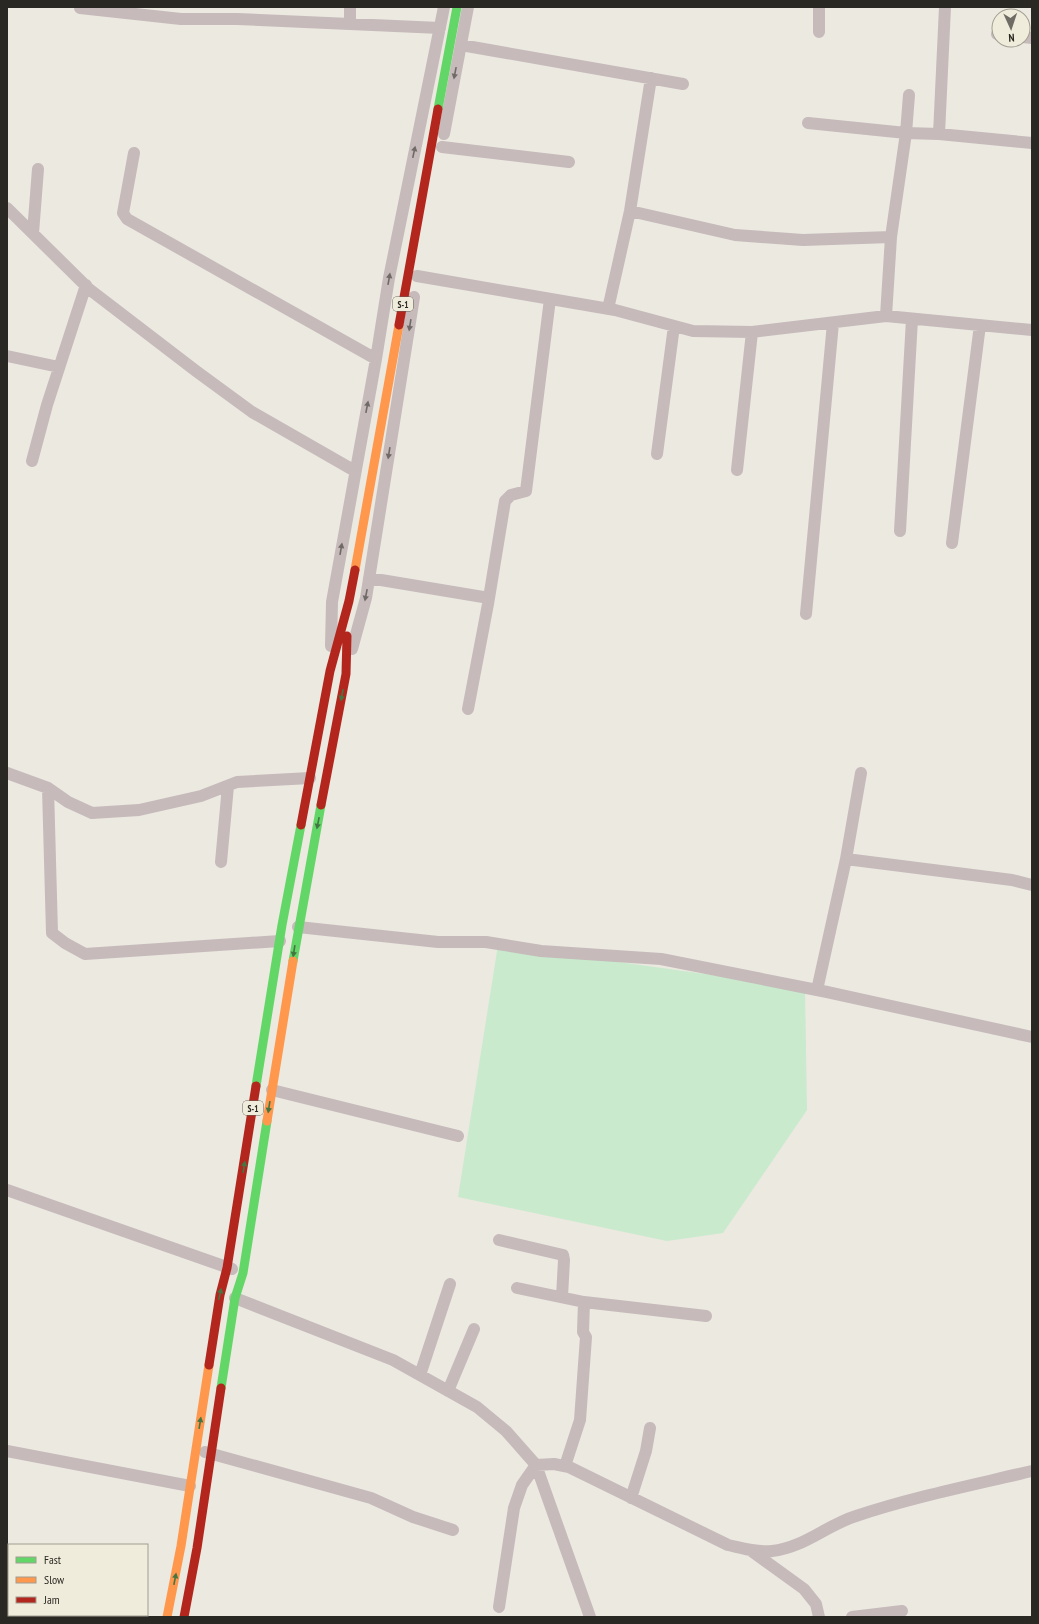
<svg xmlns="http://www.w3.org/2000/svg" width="1039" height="1624" font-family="'PT Sans Narrow',sans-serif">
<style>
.green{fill:#c9eacd}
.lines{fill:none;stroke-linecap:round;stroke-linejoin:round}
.street{stroke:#c6babb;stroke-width:12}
.fast{stroke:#63d668;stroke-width:9}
.slow{stroke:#ff974d;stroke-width:9}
.jam{stroke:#b3261e;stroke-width:9}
.oneway{fill:#706a67}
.oneway2{fill:#447642}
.labels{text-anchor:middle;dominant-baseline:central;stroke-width:4;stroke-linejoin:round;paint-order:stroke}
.shield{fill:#f0ecdb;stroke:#65635a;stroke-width:1}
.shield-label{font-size:9px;font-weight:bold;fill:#2a2822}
</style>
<rect width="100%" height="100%" fill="#ebe9e0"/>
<path class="green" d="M498 945 805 988 807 1110 723 1233 667 1241 458 1197Z"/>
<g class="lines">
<path class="street" d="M819 7V32
M80 8 181 19H237L440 28
M350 24V7
M997 34 999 35
M1023 37 1032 38
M461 45 683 84
M808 123 906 133 939 134 1032 143
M444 134 468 7
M939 134 945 7
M442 147 569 162
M134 153 123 213 127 219 376 359
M7 208 89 289 196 371 252 412 355 471
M630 211 735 235 803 240 891 237
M33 233 38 169
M417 276 615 310 693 331 752 332 886 316 1032 330
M608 309 630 211 651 78
M886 316 891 237 906 133 909 95
M7 356 59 367
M657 454 674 326
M32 461 47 405 86 285
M737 470 752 332
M900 531 912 319
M952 543 980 325
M369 578 489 598
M806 614 833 323
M331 646 332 602 376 359 389 278 444 7
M352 649 366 598 414 297
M468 709 488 604 505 501 511 495 526 491 550 299
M7 773 48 788 68 802 92 813 139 810 201 796 237 782 310 778
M48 788 52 933 65 943 85 954 280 941
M846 859 1012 880 1032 885
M221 862 228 786
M298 927 438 942H486L541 951 661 959 827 992 1032 1037
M817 990 846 859 861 773
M272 1090 458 1136
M7 1190 232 1269
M499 1240 563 1255 564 1260 562 1297
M517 1288 584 1302 706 1316
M235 1298 393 1360 477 1407 506 1431 536 1465 590 1617
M420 1375 450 1284
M448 1391 474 1329
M7 1451 190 1486
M205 1452 371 1498 413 1517 453 1530
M565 1466 580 1420 586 1337 583 1332 584 1302
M631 1498 646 1451 650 1428
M750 1550 804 1589 816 1604 819 1617
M499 1607 514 1508 522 1485 536 1465 554 1464 569 1467 728 1545C742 1548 758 1553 772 1551 803 1548 827 1525 856 1516 913 1497 973 1485 1032 1471
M852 1617 902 1611"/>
<path class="fast" d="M438 109 457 7
M293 961 321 805
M256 1086 282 925 301 825
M221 1388 235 1298 243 1273 267 1121"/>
<path class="slow" d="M355 570 399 325
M267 1121 293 961
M167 1617 181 1546 209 1365"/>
<path class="jam" d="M399 325 438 109
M321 805 346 674 347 636
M301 825 330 671 349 601 355 570
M209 1365 220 1295 227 1268 256 1086
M184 1617 197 1548 221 1388"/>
</g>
<defs><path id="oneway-solid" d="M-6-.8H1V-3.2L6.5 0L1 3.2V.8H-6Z"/></defs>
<g class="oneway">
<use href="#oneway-solid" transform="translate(455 73) rotate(101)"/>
<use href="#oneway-solid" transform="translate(414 152) rotate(-78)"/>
<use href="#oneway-solid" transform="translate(389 279) rotate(-80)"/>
<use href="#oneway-solid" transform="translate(410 325) rotate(99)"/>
<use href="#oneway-solid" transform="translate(367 407) rotate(-79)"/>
<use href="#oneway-solid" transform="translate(389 453) rotate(99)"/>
<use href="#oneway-solid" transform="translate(341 549) rotate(-80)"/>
<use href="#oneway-solid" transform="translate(366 595) rotate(101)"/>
</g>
<g class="oneway2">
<use href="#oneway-solid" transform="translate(342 695) rotate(101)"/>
<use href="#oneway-solid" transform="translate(318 823) rotate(101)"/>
<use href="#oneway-solid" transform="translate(294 951) rotate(99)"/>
<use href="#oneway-solid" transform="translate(269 1107) rotate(99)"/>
<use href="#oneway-solid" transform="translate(244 1167) rotate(-81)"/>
<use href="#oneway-solid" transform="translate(220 1294) rotate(-78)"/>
<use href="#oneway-solid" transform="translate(200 1423) rotate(-81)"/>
<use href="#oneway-solid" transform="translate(175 1579) rotate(-79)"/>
</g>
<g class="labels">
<g class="shield">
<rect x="393" y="297" width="20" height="14" rx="3"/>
<rect x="243" y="1101" width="20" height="14" rx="3"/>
</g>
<g class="shield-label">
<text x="403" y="304">S-1</text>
<text x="253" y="1108">S-1</text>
</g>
</g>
<rect width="1039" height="1624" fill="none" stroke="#2a2822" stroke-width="16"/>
<rect x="8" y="1544" width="140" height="72" fill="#f0ecdb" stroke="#a19e91"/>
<rect x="16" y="1557" width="20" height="6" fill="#63d668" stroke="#a19e91"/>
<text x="44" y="1564" font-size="12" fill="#2a2822">Fast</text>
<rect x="16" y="1577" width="20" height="6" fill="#ff974d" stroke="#a19e91"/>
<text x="44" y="1584" font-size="12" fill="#2a2822">Slow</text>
<rect x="16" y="1597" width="20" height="6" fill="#b3261e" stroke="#a19e91"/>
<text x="44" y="1604" font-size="12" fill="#2a2822">Jam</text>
<g transform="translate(1011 28) rotate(177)"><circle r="19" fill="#f0ecdb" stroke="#a19e91"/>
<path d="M0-3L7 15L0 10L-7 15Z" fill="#6e6c64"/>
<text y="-6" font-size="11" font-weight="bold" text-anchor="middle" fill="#2a2822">N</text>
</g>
</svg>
